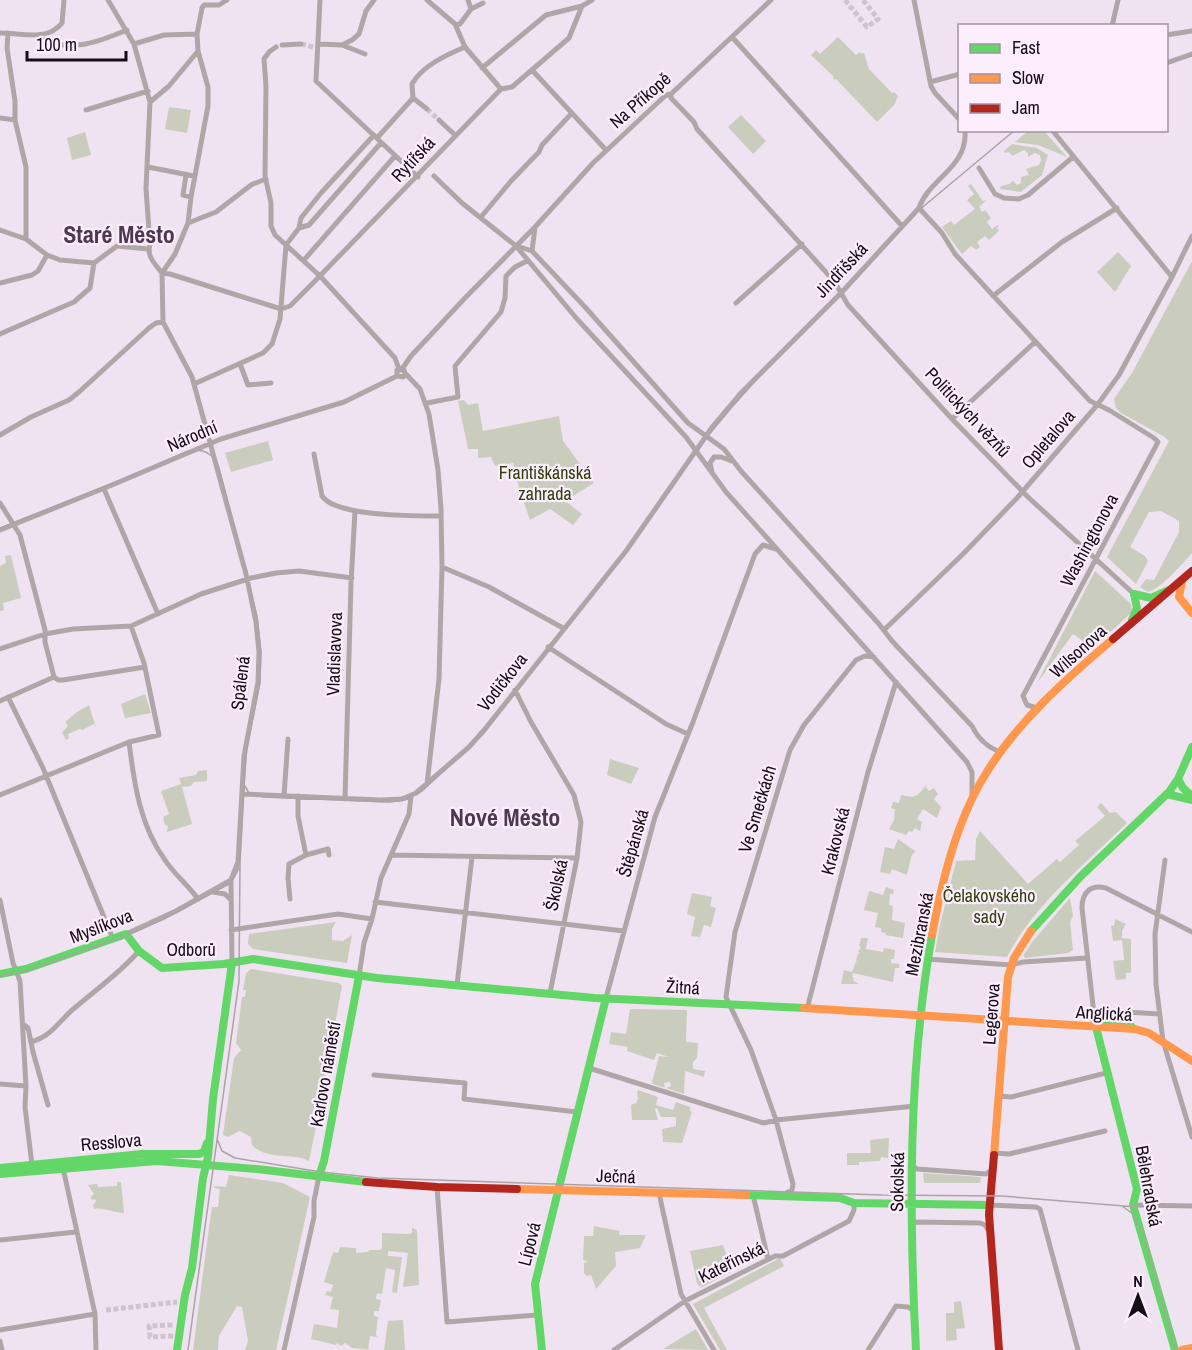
<svg xmlns="http://www.w3.org/2000/svg" width="1192" height="1350" font-family="'Archivo Narrow',sans-serif">
<style>
.green{fill:#caccbd}
.forest{fill:#cacdba}
.lines{fill:none;stroke-linecap:round;stroke-linejoin:round}
.street-tunnel{stroke:#cfc3d0;stroke-width:5;stroke-dasharray:5 2.5;stroke-linecap:butt}
.street{stroke:#afa7a7;stroke-width:5}
.fast{stroke:#63d668;stroke-width:8}
.slow{stroke:#ff974d;stroke-width:8}
.jam{stroke:#b3261e;stroke-width:8}
.tram{stroke:#aca3a8;stroke-width:1.5}
.labels{text-anchor:middle;dominant-baseline:central;stroke-width:4.5;stroke-linejoin:round;paint-order:stroke}
.street-label{font-size:18px;fill:#160e17;stroke:#fdeefe}
.park-label{font-size:18px;fill:#31400c;stroke:#fdeefe}
.district-label{font-size:24px;font-weight:bold;fill:#4d394f;stroke:#fdeefe}
</style>
<rect width="100%" height="100%" fill="#f0e3f1"/>
<path class="green" d="M838 37 856 55 860 52 862 54 864 53 869 69 892 93 894 92 898 96 895 104 877 122 836 79 834 80 833 76 811 55 816 50 820 54Z
M169 107 191 110 187 133 165 129Z
M741 115 766 141 753 154 728 127Z
M1029 130 1044 131 1067 157 1038 145 1015 142Z
M85 132 91 155 72 160 67 138Z
M1012 144 1037 148 1048 155 1042 175 1021 192 1000 189 1001 186 1009 184 1013 181 1017 185 1021 183V177L1029 175 1026 169 1039 165 1041 160 1040 155 1035 153 1028 157V153L1024 150 1012 156 1009 152 1005 153 1004 151Z
M971 184 983 201 987 200 979 207 982 212 985 210 991 218 987 222 992 229 998 225 999 226 997 228 999 231 989 240 985 236 977 242 980 247 976 250 971 246 962 254 942 227 951 221 954 225 975 209 967 200 974 194 968 186Z
M1118 252 1131 266 1115 292 1097 272Z
M1192 261V553C1182 564 1162 588 1148 592L1140 587 1146 579 1154 580 1179 532V521L1161 511 1149 512 1130 547 1145 556 1148 561 1136 584 1107 557 1169 441 1163 436 1121 413 1116 408 1114 399 1132 373Z
M464 400 468 405 478 403 483 431 559 416 563 441 594 483 565 501 582 514 573 525 550 509 530 520 519 488 513 463 495 466 491 457 478 458V449H468L458 401Z
M268 441 273 460 231 472 225 453Z
M11 555 21 598 3 603 4 610 0 611V566L6 563 5 556Z
M1095 571 1131 604 1132 608 1131 613 1093 648 1073 634 1037 683Z
M145 694 151 713 125 718 121 704Z
M89 705 96 728 94 724 82 730 80 729 68 734 69 738 66 740 62 732 68 726 65 722 77 712Z
M610 759 639 768 631 784 607 775Z
M207 770V781L194 782 191 786 182 787 192 824 167 832 168 826 165 825 163 817 169 814 161 791 181 784 179 778 196 775 198 771Z
M927 784 926 787 929 791 934 788 938 794 934 799 941 807 937 818 923 809 917 819 922 822 920 831 915 828 912 832 909 831 906 835 889 829 894 820 895 809 891 808 893 802 899 803 901 795C917 799 917 796 927 784Z
M1101 803 1110 813 1116 812 1127 823C1086 863 1033 906 1007 957L935 952 940 925 956 861 975 860 976 839 980 831 1028 884 1057 859 1060 862 1079 845 1075 841 1105 816 1097 807Z
M898 839 915 851 911 857 907 875 892 869 890 874 880 872 885 847 894 849Z
M886 887 894 890 893 894H890L889 905 893 906 892 920 905 923 903 938 885 935 886 933 881 932V928L875 927 878 913 864 910 869 891 883 895Z
M692 893 712 897 710 906 716 908 711 927 704 925 700 937 691 936 695 917 687 914Z
M1070 898 1073 916 1070 922 1073 950 1068 953 1026 958 1023 956 1032 942Z
M1115 919 1126 924 1122 931V938L1131 939V973H1126V979L1116 980 1113 961 1124 960 1122 940 1113 941 1111 925 1114 926Z
M336 922 332 929V940L343 941 352 935 347 963 253 949 248 944 249 934Z
M861 938H868L866 949 883 952 884 948 895 950 894 959H891V963L899 964V968H895L893 982 853 973 852 977 854 978 853 981 858 983V984H841L844 970 852 972 856 962 858 963 856 961 858 954 860 953 858 952 861 947 859 946Z
M251 969 339 983 342 986 329 1057 323 1062 322 1066 326 1077 309 1161C293 1152 267 1161 252 1145L251 1137 240 1131 228 1137 223 1135 234 1058 241 1050 236 1043 242 997H245L246 990H243L246 973Z
M630 1009 687 1010 686 1042 698 1043 697 1058 693 1062V1069L705 1071 704 1077 685 1071 684 1094 666 1088 671 1086 670 1082 664 1083 665 1088 653 1084 652 1082 659 1056 669 1057 657 1053 654 1060 627 1051 628 1047 609 1044 611 1032 626 1034Z
M638 1090 658 1097 656 1105 673 1110 676 1102 690 1107V1111L692 1112 682 1143 663 1142 662 1129 676 1126V1117H661L657 1108 655 1109 658 1120H632L631 1105 636 1103 638 1099 637 1092Z
M889 1138 888 1158 881 1157 880 1161 859 1162V1165H847V1153H871L870 1140Z
M923 1173 981 1177 980 1183H924Z
M229 1175 283 1183 310 1197 276 1350H245L248 1341 242 1307 237 1306 219 1336 218 1350H193L210 1220 212 1207H218L220 1189 214 1188 215 1186 226 1187Z
M117 1182H121L124 1213C113 1213 105 1207 94 1209L93 1204 95 1203 96 1200 91 1199V1196L94 1194 88 1185 97 1184 98 1187 117 1186Z
M594 1226 620 1231 619 1235H646L640 1248 615 1252 616 1266 596 1289 591 1275 587 1276 584 1273V1263L588 1262 583 1260 584 1236H593Z
M412 1228 417 1230 419 1285 403 1287 408 1253 388 1251V1256L402 1257 397 1293 392 1292 395 1270 386 1268 382 1294 377 1293 376 1299 381 1300 379 1311H374V1316L378 1317 376 1334 377 1337 370 1336 368 1349 372 1350 352 1348 345 1343 341 1346 337 1343 336 1345 311 1339 314 1324 337 1328 339 1310 330 1309 333 1297 325 1295 327 1291 331 1292 333 1285 324 1282 333 1252 338 1253 340 1247 356 1248V1253L368 1252 369 1250H380L382 1248V1233L409 1234 412 1233Z
M723 1245 732 1271 699 1289 703 1285 699 1286 697 1283 690 1251Z
M780 1258 784 1266 704 1308 727 1350H720L693 1304Z
M961 1301 965 1328 956 1329 957 1340 946 1341V1313H954V1302Z
M403 1320 405 1350H384L388 1321Z
M696 1329 708 1350 663 1349 694 1330Z"/>
<path class="forest" d="M965 865 970 883 968 905C951 919 951 938 967 954L942 952 948 921 962 867Z"/>
<g class="lines">
<path class="street-tunnel" d="M845 0 867 27 878 19 863 0
M301 44 313 47
M427 109 439 120
M106 1310 177 1302
M173 1336 150 1337 149 1326 174 1325"/>
<path class="street" d="M108 0 134 44 150 102 146 188 150 245C146 256 156 265 162 273
M320 0 316 81 418 177
M427 0 455 24 465 47 501 89
M914 0 931 86 935 93 960 120
M471 9 483 3
M456 25 460 24 471 9 468 0
M1112 26 1118 0
M0 33C22 33 47 42 62 23L64 0
M8 33 7 48 15 101V120L26 167V239
M41 35 43 40C73 52 98 42 127 30
M1166 35 1192 31
M732 37 902 226
M134 44 164 35 197 34
M319 44 342 45 352 40 359 34 366 11 374 0
M282 45 301 44
M342 45 365 54
M276 47 269 52 264 59 266 86 265 176 271 203V226L275 235 320 276 395 358 399 369
M1166 63 1192 54
M482 68 546 15 582 6 592 0
M532 70 606 150
M930 82 960 74
M671 94V98L694 122 697 129 834 281 848 305 952 419 1029 498 1134 594
M413 98 412 84C422 66 446 55 465 47
M413 98 427 109
M150 102 169 86 198 51
M86 110 148 91
M0 118 15 120
M439 120 455 135
M1052 130 1172 277
M377 138 413 98
M148 167 194 176
M979 168 995 194 1004 198 1019 199 1028 195 1073 157
M186 175 183 195 191 197
M434 176 462 203 516 246 577 319 686 437 726 492 967 762 972 772V797
M253 184 266 179
M919 208 942 233 955 254 1090 401 1109 410 1154 438 1158 442 1023 696 1027 705 1037 708
M481 217 511 181 539 152 542 145 572 113
M188 223 216 212 251 185
M299 228 309 225 380 144
M0 230 26 239 47 255 60 260 94 263 117 246 148 249
M286 245 299 228 301 218 321 193 374 135
M517 246 532 251 585 307 688 423 724 449 741 471 879 624 892 641 972 726C978 738 988 748 1001 752
M532 251 535 227
M304 260 395 156
M162 273 163 322 192 377 246 574 256 622 259 652 258 682 244 756 238 862 231 880 232 963
M162 273 175 254 188 223 191 197 208 106V87L198 51 197 34 202 8 204 5H219L227 0
M162 273 170 274 281 309
M0 283 32 275 38 271 47 255
M993 296 1062 242 1117 208
M736 303 802 244
M281 309 290 306 315 281 501 89 512 87 569 38 582 6
M0 334 74 302 90 288 94 263
M240 364 248 385 271 383
M402 369 411 356 464 299 535 227 593 163 666 95 671 94 771 0
M405 373 420 389 429 414 438 470 441 509 442 567 439 679 427 784
M194 384 263 353 272 344 280 319 286 245
M427 403 458 397 455 366 501 312 505 298 506 276 515 267 527 261
M952 419 1035 342
M0 435 31 417 69 400 79 392 149 328 156 323 163 322
M314 454 322 496C336 517 416 516 441 516
M712 472 710 463 714 457H721L732 461
M104 489 158 614
M0 503 20 535 45 630V642L54 677
M0 530 112 485 221 439 344 402 397 376 403 377 405 374 404 370H397V376
M442 567 489 587 563 628
M884 630 963 554 1017 498 1098 404 1119 375 1172 277 1192 236
M548 647 666 724 688 734
M0 649 45 634 73 629 131 626 201 594 251 578 276 573 299 571 352 578
M515 690 531 722 574 795 581 822 577 858 550 993
M8 697 43 768 113 939
M0 701 54 677 58 680H63L145 667
M129 742C134 783 140 826 165 860 174 874 188 885 198 899
M242 794 381 800 402 799 416 793 469 747 485 729 626 551 713 426 740 394 842 292 919 208C929 178 968 168 965 130
M0 795 129 742 159 735 144 663 131 626
M284 796 288 739
M298 796V816L306 855 328 849 329 855
M345 799 351 583 355 511
M391 855 577 858
M1165 860 1155 934 1156 984 1163 1041 1192 1137
M213 892 225 894 231 900
M290 899 288 878 289 864 306 855
M0 900 13 963 20 981 26 1086 25 1107 32 1165
M375 902 624 931
M231 930 338 914 372 919
M126 934 176 911 231 880
M927 959 1011 965 1023 962 1087 958
M359 976 364 943 372 919 381 878 409 814 411 796
M457 985 472 857
M606 998 655 817 693 722 755 554 763 545 776 549
M807 1009 868 772 896 682
M1093 1010 1159 1014
M1095 1023 1082 908C1082 892 1091 884 1106 888L1192 932
M23 1024 28 1028 33 1052 48 1105
M31 1042C50 1037 58 1023 71 1011 94 991 119 974 139 951
M589 1068 764 1123 776 1120 915 1106
M374 1075 465 1083 464 1099 577 1112
M0 1084 26 1086
M999 1096 1011 1097 1106 1073
M994 1153 1009 1154 1105 1131
M913 1166 917 1169 986 1174 993 1169
M63 1168 95 1314 96 1350
M437 1187 447 1322 537 1315
M659 1193 681 1294 714 1350
M753 1195 768 1259
M781 1196 792 1190 793 1184 776 1120 751 1050 726 997 735 932 790 750 804 725 856 660 865 656 874 657
M990 1205 1036 1207 1040 1209 1078 1350
M1133 1205 1192 1206
M912 1225 915 1222 980 1223 985 1225 989 1231
M0 1240 76 1232
M0 1330 95 1314
M0 1341 2 1350
M284 1350 314 1217V1201L319 1176
M614 1350 685 1301 775 1256H783L849 1221 854 1210V1203
M868 1350 896 1306 908 1307 914 1311"/>
<path class="fast" d="M1134 594 1151 598 1169 590
M1132 620 1137 608 1134 594
M1178 779 1183 788 1192 796
M1167 794 1192 800
M1031 931 1081 876 1169 792 1178 779 1192 747
M0 974 26 969 126 934 139 951 162 968 224 964 253 959 377 978 595 998 804 1008
M1094 1019 1118 1022 1131 1026
M1096 1027 1137 1189 1133 1205 1175 1350
M0 1168 142 1154H199L204 1152 207 1143
M0 1174 157 1161 257 1169 366 1182
M319 1176 324 1161 359 976
M746 1195 840 1198 854 1203 990 1205
M177 1350 185 1295 192 1268 203 1178 208 1157 213 1099 232 963
M542 1350 535 1284 606 998
M916 1350C909 1212 908 1071 932 935"/>
<path class="slow" d="M1182 582 1179 597 1192 613
M932 935C942 881 956 822 985 775 1017 722 1066 679 1113 639
M804 1008 1135 1029 1149 1033 1192 1061
M994 1155 1008 977 1014 958 1031 931
M517 1189 746 1195
M1182 1350 1192 1348"/>
<path class="jam" d="M1113 639 1192 571
M994 1155 989 1214 999 1350
M366 1182 437 1187 517 1189"/>
<path class="tram" d="M1113 26 1119 0
M1166 65 1192 55
M0 528 112 484 186 452C202 447 214 453 219 468L257 616 261 652 260 683 247 747 245 770 240 862 239 981 188 1350
M242 781 249 793 263 797 390 802 405 800 422 791 483 734 549 648 626 553 707 437 732 407 757 379 851 284 918 211 1015 130
M0 976 26 971 128 935 164 919 229 884 235 876 239 868
M217 1139 222 1151 235 1158 321 1172 378 1178 882 1195 1002 1196 1124 1206 1192 1207
M1122 1206 1133 1214 1144 1236 1176 1350"/>
</g>
<g class="labels">
<g class="street-label">
<text transform="translate(640 100) rotate(-41)">Na Příkopě</text>
<text transform="translate(413 159) rotate(-47)">Rytířská</text>
<text transform="translate(841 270) rotate(-47)">Jindřišská</text>
<text transform="translate(968 412) rotate(47)">Politických vězňů</text>
<text transform="translate(192 436) rotate(-23)">Národní</text>
<text transform="translate(1048 439) rotate(-49)">Opletalova</text>
<text transform="translate(1089 540) rotate(-62)">Washingtonova</text>
<text transform="translate(1078 651) rotate(-42)">Wilsonova</text>
<text transform="translate(334 654) rotate(-88)">Vladislavova</text>
<text transform="translate(502 682) rotate(-52)">Vodičkova</text>
<text transform="translate(240 683) rotate(-83)">Spálená</text>
<text transform="translate(757 809) rotate(-73)">Ve Smečkách</text>
<text transform="translate(835 841) rotate(-76)">Krakovská</text>
<text transform="translate(633 843) rotate(-74)">Štěpánská</text>
<text transform="translate(556 885) rotate(-78)">Školská</text>
<text transform="translate(101 926) rotate(-21)">Myslíkova</text>
<text transform="translate(919 934) rotate(-79)">Mezibranská</text>
<text x="191" y="949">Odborů</text>
<text transform="translate(683 987) rotate(3)">Žitná</text>
<text transform="translate(1104 1013) rotate(3)">Anglická</text>
<text transform="translate(991 1014) rotate(-86)">Legerova</text>
<text transform="translate(325 1074) rotate(-80)">Karlovo náměstí</text>
<text transform="translate(111 1142) rotate(-5)">Resslova</text>
<text transform="translate(616 1176) rotate(2)">Ječná</text>
<text transform="translate(897 1182) rotate(-89)">Sokolská</text>
<text transform="translate(1149 1186) rotate(80)">Bělehradská</text>
<text transform="translate(529 1244) rotate(-76)">Lípová</text>
<text transform="translate(731 1262) rotate(-26)">Kateřinská</text>
</g>
<g class="park-label">
<text x="545" y="472">Františkánská<tspan x="545" dy="21">zahrada</tspan></text>
<text x="989" y="895">Čelakovského<tspan x="989" dy="21">sady</tspan></text>
</g>
<g class="district-label">
<text x="119" y="234">Staré Město</text>
<text x="505" y="817">Nové Město</text>
</g>
</g>
<rect x="958" y="24" width="210" height="108" fill="#fdeefe" stroke="#a194a2" stroke-width="1.5"/>
<rect x="970" y="44" width="30" height="9" fill="#63d668" stroke="#a194a2" stroke-width="1.5"/>
<text x="1012" y="54" font-size="18" fill="#160e17">Fast</text>
<rect x="970" y="74" width="30" height="9" fill="#ff974d" stroke="#a194a2" stroke-width="1.5"/>
<text x="1012" y="84" font-size="18" fill="#160e17">Slow</text>
<rect x="970" y="104" width="30" height="9" fill="#b3261e" stroke="#a194a2" stroke-width="1.5"/>
<text x="1012" y="114" font-size="18" fill="#160e17">Jam</text>
<g transform="translate(1138 1296)" stroke="#fdeefe" stroke-width="4.5" paint-order="stroke">
<path d="M0-4.5L10 22L0 15L-10 22Z" fill="#160e17"/>
<text y="-9" font-size="16" font-weight="bold" text-anchor="middle" fill="#160e17">N</text>
</g>
<path d="M27 51v9h99v-9" fill="none" stroke="#160e17" stroke-width="3"/>
<text x="36" y="51" font-size="18" fill="#160e17" stroke="#fdeefe" stroke-width="4.5" paint-order="stroke">100 m</text>
</svg>
